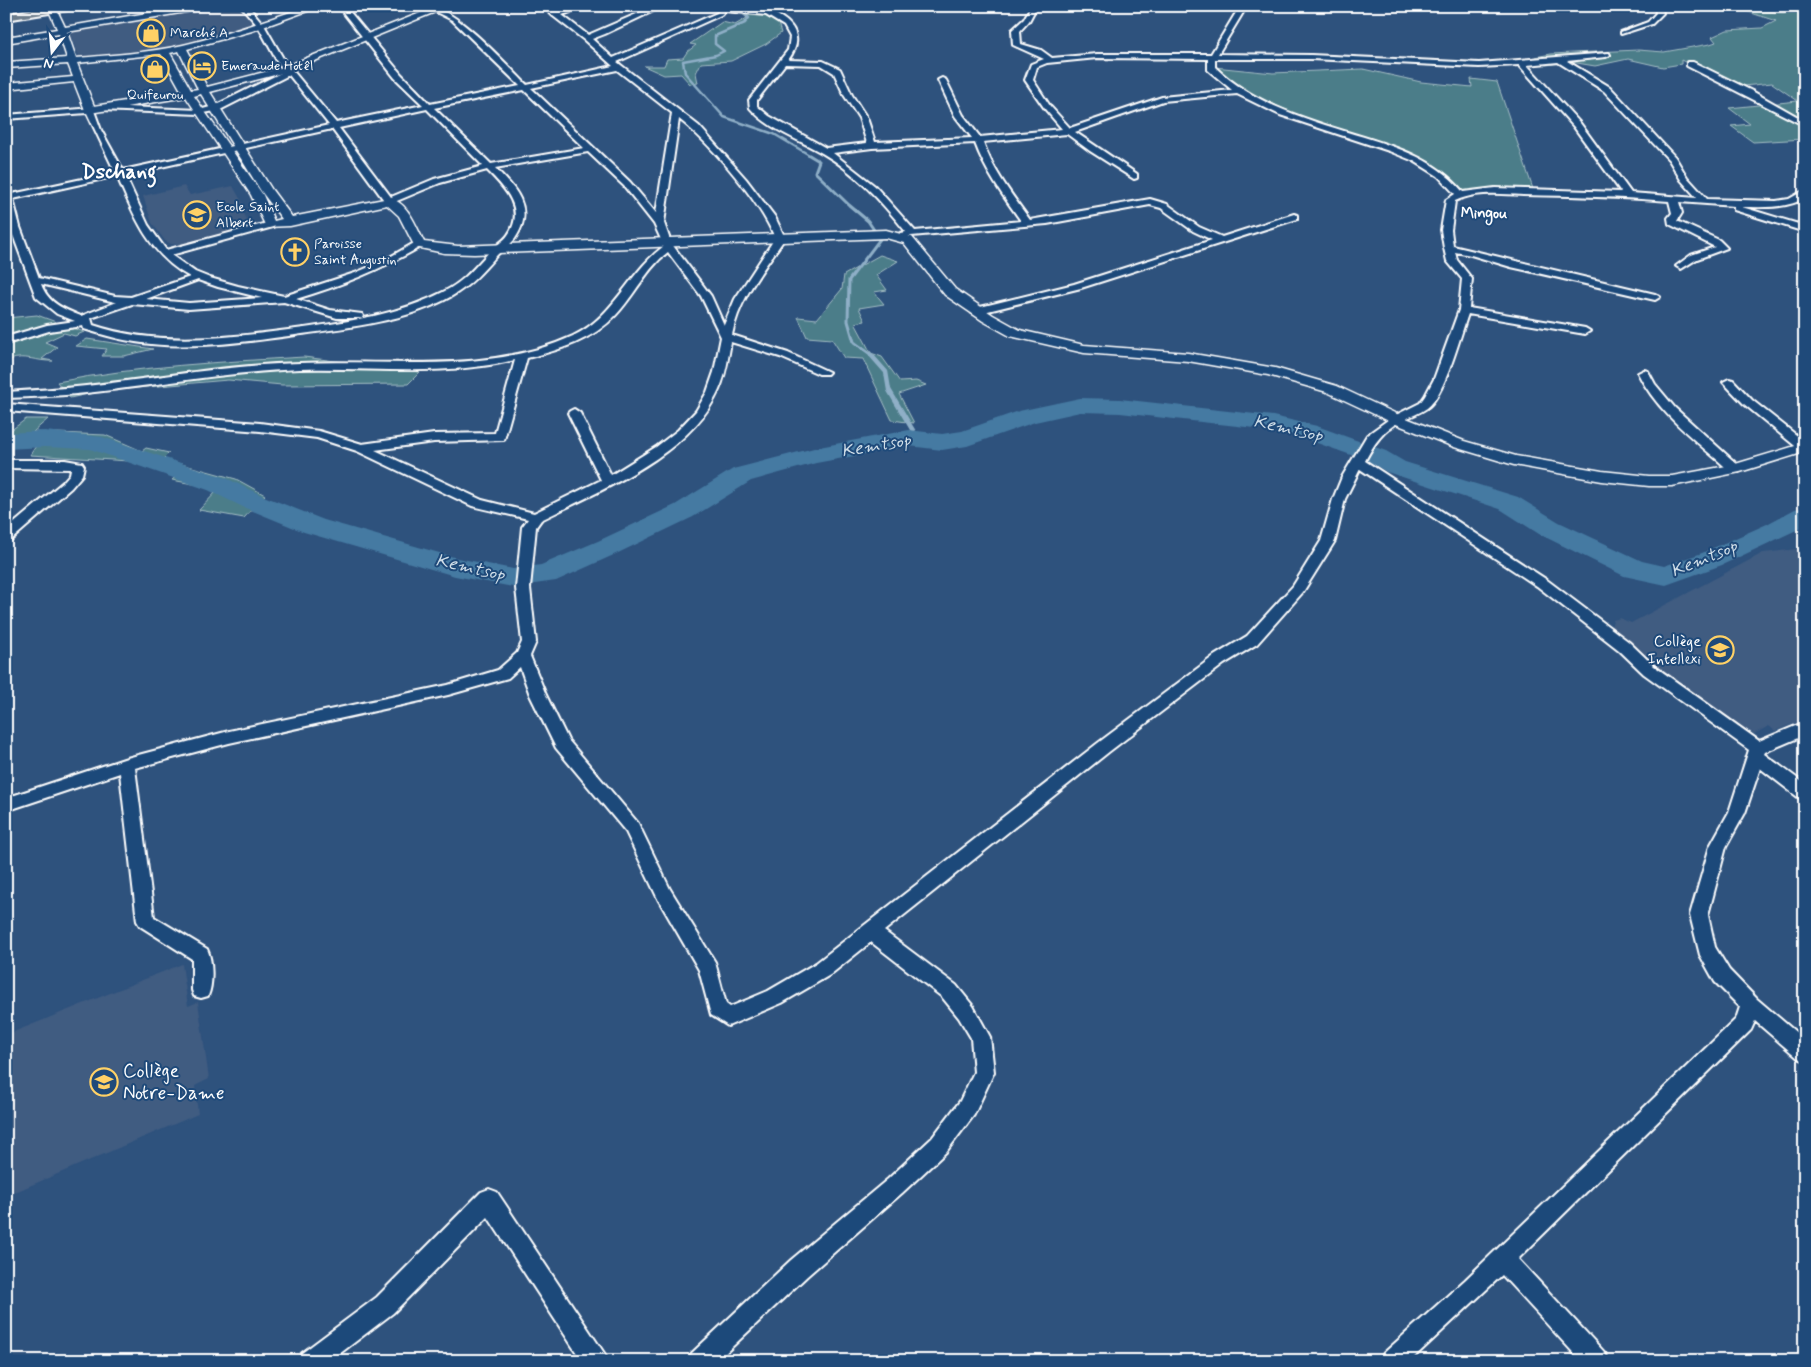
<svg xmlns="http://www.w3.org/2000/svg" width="1811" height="1367" font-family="Mynerve,sans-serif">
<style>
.built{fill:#3f5b81}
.green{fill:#4b7d89;stroke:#a5bec4}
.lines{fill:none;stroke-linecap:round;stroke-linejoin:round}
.stream-far2{stroke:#8fafc7;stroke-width:2.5}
.stream-far1{stroke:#8fafc7;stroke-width:3}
.stream{stroke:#8fafc7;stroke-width:4.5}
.river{fill:#457aa2;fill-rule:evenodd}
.minor-casing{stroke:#fff;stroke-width:4}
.tertiary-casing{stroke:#fff;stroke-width:3}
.primary-casing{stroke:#fff;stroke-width:4}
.minor{fill:#1f4a7a;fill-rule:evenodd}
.tertiary{fill:#1f4a7a;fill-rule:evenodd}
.primary{fill:#6d7d8c;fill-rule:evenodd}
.labels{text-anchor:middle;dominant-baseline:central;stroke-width:4;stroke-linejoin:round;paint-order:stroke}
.far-poi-label{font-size:14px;fill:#fff;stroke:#1f4a7a;text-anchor:start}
.far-neighbourhood-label{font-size:15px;font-weight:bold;fill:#fff;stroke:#1f4a7a}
.poi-label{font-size:16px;fill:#fff;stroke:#1f4a7a;text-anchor:end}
.water-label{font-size:18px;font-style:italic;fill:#d0dee8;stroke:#1f4a7a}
.near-poi-label{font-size:19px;fill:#fff;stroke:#1f4a7a;text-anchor:start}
.far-town-label{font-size:21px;font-weight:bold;fill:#fff;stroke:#1f4a7a}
</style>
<rect width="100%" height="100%" fill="#2e527d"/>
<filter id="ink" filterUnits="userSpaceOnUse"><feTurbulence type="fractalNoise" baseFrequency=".02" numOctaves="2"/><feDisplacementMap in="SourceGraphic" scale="10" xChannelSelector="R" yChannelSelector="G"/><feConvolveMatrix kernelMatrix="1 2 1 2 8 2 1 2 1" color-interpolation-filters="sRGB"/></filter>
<g filter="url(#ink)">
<path class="built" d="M211 6H239L256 25 176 48 136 53 79 57 68 30Z
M184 186 190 195 233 186 246 209 242 210 249 223 225 235 187 244H171L165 241 152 223 143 196Z
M1805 548V719L1775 731 1769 726 1754 734 1688 693 1658 672 1611 627 1613 620 1620 618 1631 623 1763 553Z
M182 964 188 1006 198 1002 209 1079 195 1086 198 1114 6 1196V1035Z"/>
<path class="green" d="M743 6H803L774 10 781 33 766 44 731 61 701 63 696 73 698 83 690 84 681 74 664 75 644 66H664L667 59 683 58 687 52 696 45 690 44 722 22 735 25 747 18 739 11Z
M1751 7C1768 11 1789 17 1805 8V139L1753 142 1731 126 1750 124 1729 108 1798 101 1772 83 1734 87 1681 60V64L1663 67 1628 59 1595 66 1571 62 1546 65 1530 58 1551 54 1638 50 1664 52 1710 44 1716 42 1712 37 1727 30 1762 28 1776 21 1745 11Z
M1214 67 1273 73 1363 69 1421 82 1472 87 1471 79 1497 82 1533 189 1465 191 1434 165 1391 146 1311 121 1242 90Z
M880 255 898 261 876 275 887 290 874 292 884 304 859 308 865 321 855 323 871 353 882 357 900 382 916 381 926 385 899 394 914 423 892 420 863 359 844 358 832 339 807 337 798 317 817 319 842 289 844 275Z
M37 315 56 322 6 338V318Z
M68 326 84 332 75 336 64 333 45 342 57 347 42 359 53 361C38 362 24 354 10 360L6 358V346Z
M87 339 153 349 124 356H102L107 349 76 346Z
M304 357 420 372 408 384 282 385 228 380 102 391 70 398 57 382C138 366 221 362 304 357Z
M26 419H48L33 432 105 435 142 451 146 448 169 453 163 459 236 479 265 495 244 518 199 510 219 489 172 480 178 475 129 461 30 455 36 446 6 447V434Z"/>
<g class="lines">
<path class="stream-far2" d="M744 8 746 6
M742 11 749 18 745 23 715 36V44L724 51 716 55 683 61 685 73 724 117 774 134 811 156"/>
<path class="stream-far1" d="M809 155 819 161 815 172 849 205 868 221 880 239 849 280 848 321 854 342 873 356"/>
<path class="stream" d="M871 355 886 372 889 390 918 439"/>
<path class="river" d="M1080 398 1120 399 1273 416 1317 426 1386 451 1405 462 1518 497 1559 522 1642 561 1664 566 1702 553 1767 524 1795 509 1805 507V526L1722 565 1666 585 1624 576 1539 534 1500 509 1387 472 1368 461 1300 437 1273 430 1120 413 1080 412 1035 422 967 446 942 450 909 446 816 463 751 481 693 517 618 553 556 581 513 587 455 576 304 532 243 507 208 490 90 449 45 447 6 449V433L45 431 102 437 226 478 261 495 324 520 457 558 513 569 541 565 598 541 675 505 733 469 814 448 909 430 942 434 962 431 1019 411Z"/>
<g class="minor-casing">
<path id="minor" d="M241 6H248L264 25 284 60 336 123 423 105 395 78 338 6H345L401 74 430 104 520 86 452 20 434 11V9C454 7 511 69 527 85L613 66 584 40 553 16 543 6H551L558 12 576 6H587L562 15 588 35 655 6H664L605 34 592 39 613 58 717 13 722 6 763 10 775 6H785L771 12C794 22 805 38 788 60L823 61 840 69 852 95 867 118 875 142 972 138 955 116 938 80 942 78 946 80 963 115 980 137 1062 129 1045 109 1025 80 1031 64 1044 59 1013 45 1012 30 1024 19 1031 6H1037L1029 21 1020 31 1021 44 1041 50 1052 58 1097 54H1211L1240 6H1247L1218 54 1311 55 1479 63 1609 53 1610 55 1606 57 1567 61 1610 87 1675 157 1687 177 1707 199 1776 201 1789 199 1805 190V198C1786 209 1763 207 1742 207L1805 226V232L1734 210V206L1679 202 1682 213 1677 221 1719 240 1727 248 1697 259 1681 269 1676 266 1691 255 1715 247 1669 224 1668 218 1672 213 1669 201C1621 197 1572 196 1523 195 1500 194 1477 191 1455 201L1451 230 1453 246 1655 294 1660 297 1655 300 1511 267 1471 255 1455 252 1457 260 1472 279 1469 308 1585 328 1590 331 1585 334 1468 314C1460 336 1445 395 1427 408 1420 413 1411 416 1403 420 1383 430 1375 442 1365 461L1547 580 1629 642 1654 666 1759 741 1805 722V735L1765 752 1764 754 1805 784V799L1799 798 1760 768 1745 813 1726 847 1708 915 1715 947 1729 970 1757 999 1805 1040V1061L1798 1058 1755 1021 1751 1030 1518 1259 1605 1353 1609 1361H1581L1502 1275 1410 1361H1380L1384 1353 1465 1280 1736 1019 1740 1007 1715 982 1700 955 1690 915 1710 846 1729 812 1749 750 1644 674 1619 650 1537 586 1360 469 1345 499 1335 541 1303 592 1257 644 1224 664 1110 751 884 931 956 985 973 1006 990 1037 994 1072 974 1115 946 1152 902 1193 807 1276 717 1361H688L692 1353 791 1260 888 1179 932 1138 960 1101 974 1072 971 1038 959 1018 942 997 871 942 830 975 782 1003 728 1026 711 1015 699 970 658 899 626 832 556 748 530 695 520 667 508 678 448 695 229 743 135 768 154 917 207 949C213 961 213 985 208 996L201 998 194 996 192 990V959L140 926 137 921 120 773 6 811V798L127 758 229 731 448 685 498 670 517 653 522 642 516 588 522 527 528 519 472 506 357 451 317 438 260 431 6 411V404L260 423 319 431 362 444 434 434 495 433 515 360C445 377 371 367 300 369 228 372 157 385 86 393 59 396 33 397 6 398V392C33 390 59 389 86 386 157 378 228 365 300 363 390 359 488 375 573 336 614 317 629 272 664 246L654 224 624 186 588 152 495 168C515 188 535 208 516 237 512 244 503 249 497 255 483 271 471 285 452 296 408 321 352 327 302 334 253 341 201 349 151 344 128 342 106 336 84 329L83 326 49 331 6 344V337L47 325 75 321 57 314 36 297 10 227 6 210V187L9 188 12 194 115 172 87 113 6 119V115L93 108 101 130 123 170 329 125 289 75 220 110 199 114 100 110 99 108 103 106 199 110 214 106 285 71 277 61 258 26ZM725 11 766 15 784 26 790 37 788 50 749 100 750 108C768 129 798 139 822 153 855 172 882 202 906 232L900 233V237L1047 224 1150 205 1161 208 1193 231 1212 240 1074 284 972 309 971 311 972 313 976 314 1081 288 1297 219V215L1294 214 1222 237 1199 227 1167 204 1150 199 1030 220C1012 195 993 171 983 142L1067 134 1090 151 1134 179 1137 178V174L1075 132 1163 101 1237 94 1280 115 1389 151 1414 161 1438 176 1455 194 1446 200 1441 230 1444 248 1447 261 1462 279 1459 310 1434 379 1425 396 1420 403 1392 417 1367 435 1342 477 1333 499 1321 541 1293 586 1247 636 1214 656 1098 743 816 963 768 991 730 1007 726 1004 715 962 670 889 638 823 568 740 546 695 530 656 536 642 530 588 536 527 541 520C601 490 690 455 719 390 726 375 728 358 731 342L780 357 819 374H827L829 372 788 353 732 335C739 298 764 269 785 238L775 217 746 179 699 126 617 62 721 15ZM1097 58 1208 59V70L1232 90 1162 97 1070 128 1050 106 1033 80 1037 67 1047 63ZM1215 59H1311L1479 67 1519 65 1574 127 1621 192 1495 188 1463 192C1433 156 1390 145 1347 132 1299 117 1251 102 1215 67ZM1558 62 1604 91 1669 160 1681 180 1697 198 1631 193 1580 123 1527 65ZM785 64 821 65 834 73 844 95 859 118 867 143 826 148 769 116 757 106V100ZM617 70 672 113 656 213 630 182 531 88ZM524 90 584 148 491 164 434 108ZM427 109 483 166 434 179 391 197 339 128ZM679 119C711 144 760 201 775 238L735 299 724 325 711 296 671 243 664 223ZM332 129 386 203H392L440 183 487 170C505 188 526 209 508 235 504 241 496 245 491 250 475 267 464 282 443 292 400 314 351 321 304 328 234 337 161 348 93 325L91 318 132 304 189 309 284 302 337 318H362L363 316 362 314 330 310 296 299C341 286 382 269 422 246V242H416L381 262 355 273 284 296 238 286 210 278 195 272 171 255 273 227V223H267L166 250 148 225 125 175ZM975 143C985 171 1003 196 1021 221L915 231 875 186 833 153 872 148ZM117 176C134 216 150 256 190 277L131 297 115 296 39 278 20 227 13 199ZM668 252 701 296 721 337 714 372 707 392 696 411 678 430 656 447 611 475 580 413 574 409 570 411 568 413 601 480 534 513 482 500 375 450 434 442 504 440 527 358C560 350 593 340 616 315 635 295 646 269 668 252ZM198 280 218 287 262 298 189 303 146 299ZM41 284 115 302H117L81 316C63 309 48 303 41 284Z
M1655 6H1661L1663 13 1652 24 1621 34V32L1648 22 1656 13Z
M1687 62H1693L1752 91 1805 121V126L1687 66Z
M1644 370 1648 371 1655 384 1675 408 1739 466 1741 469 1739 472H1731C1698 442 1658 414 1638 373Z
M1729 379 1733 380 1752 400 1805 442V450H1800L1744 404 1723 382Z
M6 460H65L82 463 84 466 82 475 71 488 11 540 6 541V530L63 482 70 474 71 469 6 468Z
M489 1189 497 1192 604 1353 608 1361H582L488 1217 393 1313 330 1361H298L302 1353 377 1297 481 1192Z"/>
</g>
<g class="tertiary-casing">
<path id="tertiary" d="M47 6H55L65 27 188 6H208L204 9 67 32 76 58C111 55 148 53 183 45 225 35 267 20 308 6H321L252 31 187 49 207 87 284 67 438 6H450L290 71 210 92 272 190 292 217 389 198C408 202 416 226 424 242L458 246 886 230 912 237 955 289 993 315 1020 330 1084 345 1188 353 1275 368 1337 386 1401 416 1464 441 1516 456 1602 471 1649 476H1672L1732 465 1805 443V452L1740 472 1672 486H1649L1602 481 1514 465 1454 447 1391 422 1327 392 1268 375 1188 361 1084 353 1010 336 983 321 945 295 904 243 886 238 474 254 444 253 415 247 399 216 387 205 290 226 266 227 251 195 186 97 90 113 85 110 74 82 6 89V83L73 77 68 64 6 68V62L67 58 59 34 6 43V37L57 29ZM179 51 198 89 191 90 170 53ZM161 54 182 92 94 106 77 63ZM201 94 261 191 282 219 274 221 263 195 194 96Z"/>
</g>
<g class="primary-casing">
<path id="primary" d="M53 6H79L74 9 6 20V14Z"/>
</g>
<use href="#minor" class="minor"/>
<use href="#tertiary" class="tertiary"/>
<use href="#primary" class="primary"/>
</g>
</g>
<defs>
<g id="shop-ring" transform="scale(1.4375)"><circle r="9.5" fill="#1f4a7a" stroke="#ffd166" stroke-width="1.5"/><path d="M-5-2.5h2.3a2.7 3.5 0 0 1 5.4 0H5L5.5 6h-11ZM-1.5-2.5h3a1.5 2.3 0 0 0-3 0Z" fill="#ffd166"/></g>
<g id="hotel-ring" transform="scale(1.4375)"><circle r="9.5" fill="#1f4a7a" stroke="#ffd166" stroke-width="1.5"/><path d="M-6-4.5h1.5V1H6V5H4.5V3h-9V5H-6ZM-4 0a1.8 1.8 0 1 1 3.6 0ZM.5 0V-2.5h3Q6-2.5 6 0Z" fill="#ffd166"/></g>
<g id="school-ring" transform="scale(1.4375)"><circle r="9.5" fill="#1f4a7a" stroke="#ffd166" stroke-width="1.5"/><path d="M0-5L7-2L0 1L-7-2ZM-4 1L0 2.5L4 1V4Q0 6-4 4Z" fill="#ffd166"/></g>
<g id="church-ring" transform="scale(1.4375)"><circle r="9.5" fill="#1f4a7a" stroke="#ffd166" stroke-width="1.5"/><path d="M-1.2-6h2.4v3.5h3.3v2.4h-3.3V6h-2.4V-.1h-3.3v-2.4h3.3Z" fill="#ffd166"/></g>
</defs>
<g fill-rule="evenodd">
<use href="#shop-ring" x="151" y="33"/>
<use href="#hotel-ring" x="202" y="66"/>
<use href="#shop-ring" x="155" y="69"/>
<use href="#school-ring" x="197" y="215"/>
<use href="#church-ring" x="295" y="252"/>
<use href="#school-ring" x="1720" y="650"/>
<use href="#school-ring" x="104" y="1082"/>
</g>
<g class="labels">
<g class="far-poi-label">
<text x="170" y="33">Marché A</text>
<text x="221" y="66">Emeraude Hotêl</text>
<text x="155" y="95" text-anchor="middle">Quifeurou</text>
<text x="216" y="207">Ecole Saint<tspan x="216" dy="16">Albert</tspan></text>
<text x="314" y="244">Paroisse<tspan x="314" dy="16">Saint Augustin</tspan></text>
</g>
<g class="far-neighbourhood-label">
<text x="1484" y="214">Mingou</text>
</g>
<g class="poi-label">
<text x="1701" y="641">Collège<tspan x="1701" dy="18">Intellexi</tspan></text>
</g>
<g class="water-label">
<text transform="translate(1288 429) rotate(13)">Kemtsop</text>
<text transform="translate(876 446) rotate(-9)">Kemtsop</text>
<text transform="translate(1704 559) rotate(-22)">Kemtsop</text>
<text transform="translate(470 568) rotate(13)">Kemtsop</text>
</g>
<g class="near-poi-label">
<text x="123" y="1071">Collège<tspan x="123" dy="22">Notre-Dame</tspan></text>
</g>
<g class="far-town-label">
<text x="119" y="172">Dschang</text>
</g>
</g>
<rect width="1811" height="1367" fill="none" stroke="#1f4a7a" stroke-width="25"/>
<rect x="12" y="12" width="1786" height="1342" fill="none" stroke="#fff" stroke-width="2" filter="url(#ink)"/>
<g transform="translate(52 52) rotate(196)" stroke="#1f4a7a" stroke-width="4" paint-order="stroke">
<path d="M0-4L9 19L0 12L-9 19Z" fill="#ffffff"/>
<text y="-8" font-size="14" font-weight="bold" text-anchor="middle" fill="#ffffff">N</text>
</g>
</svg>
